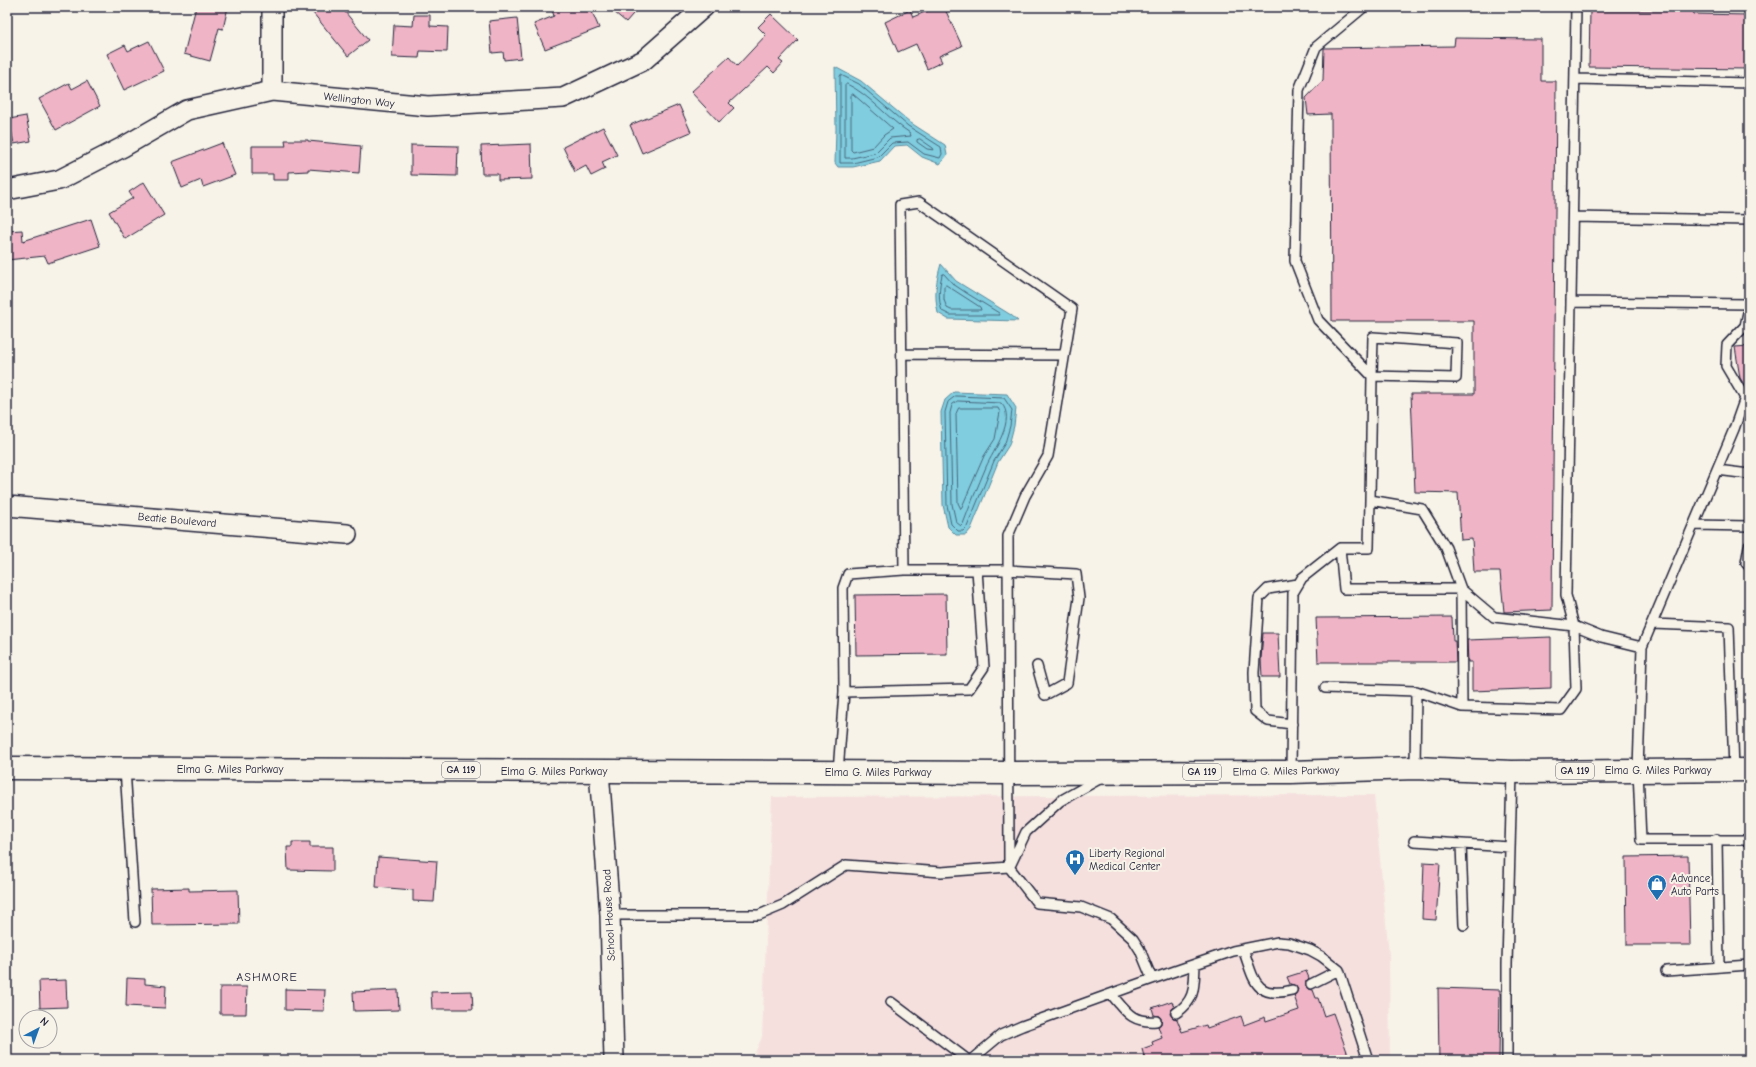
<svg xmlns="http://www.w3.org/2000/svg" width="1756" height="1067" font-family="'Comic Neue',sans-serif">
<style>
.built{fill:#f5e0de}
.water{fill:#80cddf;stroke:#5a899d}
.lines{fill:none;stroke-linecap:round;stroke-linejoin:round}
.shore{stroke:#48667d;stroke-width:1}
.building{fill:#efb5c6;stroke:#22223b}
.service-casing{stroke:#22223b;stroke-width:12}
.minor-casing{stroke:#22223b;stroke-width:22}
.primary-casing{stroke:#22223b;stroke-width:25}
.service{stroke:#f7f3e8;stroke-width:9}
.minor{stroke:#f7f3e8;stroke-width:19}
.primary{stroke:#f7f3e8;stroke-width:22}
.labels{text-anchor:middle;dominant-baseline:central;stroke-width:4;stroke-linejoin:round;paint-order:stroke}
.shield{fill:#f7f3e8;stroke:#62616f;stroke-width:1}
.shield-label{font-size:10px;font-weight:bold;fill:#22223b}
.street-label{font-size:11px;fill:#22223b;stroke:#f7f3e8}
.poi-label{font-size:11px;fill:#22223b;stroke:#f7f3e8;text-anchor:start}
.neighbourhood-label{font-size:12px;letter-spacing:1px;fill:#22223b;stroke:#f7f3e8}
</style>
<rect width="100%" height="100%" fill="#f7f3e8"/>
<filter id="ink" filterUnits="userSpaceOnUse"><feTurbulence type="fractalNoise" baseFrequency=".025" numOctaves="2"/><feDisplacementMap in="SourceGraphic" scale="8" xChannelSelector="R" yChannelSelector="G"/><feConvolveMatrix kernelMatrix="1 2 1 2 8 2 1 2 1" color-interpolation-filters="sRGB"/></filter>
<g filter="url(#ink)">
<path class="built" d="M1374 795 1389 955 1390 1060H752L762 1037 772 797Z"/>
<path class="water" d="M835 67 861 81 911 123 945 145 947 155 940 164 922 157 907 145 894 146 880 161 853 167H838L835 163 836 129Z
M941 264 956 281 1011 315 1018 321 948 319 938 313C934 295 936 281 941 264Z
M954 392 1007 394 1016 408 1014 426 1009 445 998 462 971 529 966 535H956L948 527 943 505 941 412 945 400Z"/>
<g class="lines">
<path class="shore" d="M841 75 859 84 908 126 941 147 942 154 940 158 924 154 908 142 892 143 878 157 853 163H840V77Z
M847 84C870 95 888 119 910 133L911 136 890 138 875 153 852 158H845V86Z
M853 94 893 129 884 135 873 147 853 152 851 150V96Z
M920 139 933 148 934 150 927 149 917 142V140Z
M944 274 953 284 968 294 999 313 1000 315H950L942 311C938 300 939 287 942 275Z
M946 285 980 307 981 310H951L947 308 944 300V287Z
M956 396 1004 398 1012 410 1010 426 1005 443 994 461 967 527 963 531H958L951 524 947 505 945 412 948 402Z
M958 401 1001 403C1017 419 993 451 986 467 978 486 970 505 963 524L961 526 956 522 952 504 950 413 952 405Z
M959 408H998L1000 412 995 439 984 456 961 509 958 503 956 414Z"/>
</g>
<path class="building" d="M196 7H228L223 29 219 28 210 61 184 54Z
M321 7H341L368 40 348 56 313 13Z
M551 7H590L599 28 545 49 534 24 554 16Z
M608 7H639L626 22Z
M937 7H944L962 46 939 56 942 62 927 69 916 44 898 52 885 22 910 10 913 17Z
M1590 10H1693L1694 14 1749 15V69L1589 67Z
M771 14 798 40 779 60 783 63 774 73 768 67 729 103 734 108 719 122 691 92 729 57 737 66 766 35 758 27Z
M414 15H430V26L448 27 447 52 420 51 419 58 392 57 394 25 413 26Z
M517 18 521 58 504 60 503 52 492 53 489 21Z
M1455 38 1541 39V81H1556L1552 610 1504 612 1500 572H1474L1472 539 1461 540 1458 493 1415 492 1411 394H1474V321H1332L1331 114 1308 115 1306 98 1323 80 1324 48 1454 46Z
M149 41 164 71 124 90 107 54 125 45 128 51Z
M87 81 100 106 56 130 39 99 69 83 72 89Z
M679 105 691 132 642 153 630 125Z
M26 116 31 141 14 144 9 119Z
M603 127 617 155 602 162 605 169 591 176 586 166 575 172 563 147Z
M285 140H308V141L361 146 359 173 308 169V171L289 172V180H273V174H252V146H286Z
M222 143 235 175 203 187 201 180 182 188 172 162Z
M531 144 532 179 498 180V174H482L481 146Z
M411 145 458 146 457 176 411 175Z
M144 182 164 215 125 239 109 212 133 198 129 192Z
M91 219 100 246 48 263 45 256 7 260V231L22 230 23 241Z
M1749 346V386H1745L1740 378 1735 347Z
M946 594 947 654 856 655 855 595Z
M1452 617 1453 641H1455L1456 662H1318L1316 618Z
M1263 633H1278L1280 677H1262L1261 659Z
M1551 637V688L1472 691V662H1468L1467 640Z
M292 842H310V847H333V871L288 870 287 847H292Z
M1688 856 1690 945H1627L1626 857Z
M378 857 437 861 434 902 413 901V890L376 887Z
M1424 862 1440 863 1436 920 1422 919Z
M189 888V891L238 890 239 924 152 925 151 889Z
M1306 971 1309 978 1306 981V986L1308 989 1313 990 1316 998H1318L1324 1016 1333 1013 1350 1060H1145L1142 1049 1153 1045 1152 1042 1162 1038 1158 1026 1161 1024V1018L1159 1016 1154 1015 1152 1008 1172 1001 1174 1007 1171 1010 1170 1014 1173 1018 1177 1019 1182 1032 1206 1025 1207 1028 1241 1016 1244 1025 1265 1017 1266 1021 1299 1010 1294 996 1297 992 1298 989 1294 985 1290 984 1287 977Z
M127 978 145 979V984L166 986 165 1008 126 1006Z
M66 980 67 1007 40 1008 39 981Z
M220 987H247L246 1014H220Z
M1438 988 1500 990 1499 1060H1439Z
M285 989 325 990 324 1011 285 1010Z
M398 990 399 1010 354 1011 353 992Z
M472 991 473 1009H432L431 992Z"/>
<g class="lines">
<g class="service-casing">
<path id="service" d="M1364 7 1316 47 1299 90 1295 261 1318 320 1372 376 1370 500 1422 509 1446 548 1461 589 1494 617 1574 626 1601 637 1642 647
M1575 79 1749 83
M1573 217 1749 220
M1572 302 1749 304
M1373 337 1457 343 1456 378 1372 376Z
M902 354 1064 355
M1745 398 1734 429 1642 647 1638 770 1641 840H1749
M1745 398 1726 366 1727 345 1745 326 1749 308
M1717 470 1749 474
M1370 500 1369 548H1340L1344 589H1461L1462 707
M1694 525 1749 526
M1749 546 1746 563 1749 566
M904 570 900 205 919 202 1072 309 1048 456 1025 496 1008 536 1009 867 1037 903 1081 907 1111 919 1133 939 1140 950 1152 979
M1652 624 1729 627 1734 770
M1325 688 1416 691 1462 707 1561 710 1576 689 1574 626 1566 595 1576 7
M844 692 969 689 984 667 977 570
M1292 724 1268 721 1255 711 1254 672 1259 598 1268 589 1298 584
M1415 768 1416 691
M125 769 135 922
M838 772 844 692 843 588 848 574 904 570H1008L1076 574 1079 598 1067 683 1045 695 1037 666
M1291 772 1293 593 1302 578 1340 548
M1717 839 1719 967
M1414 841 1510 847
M1461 844 1464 925
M1011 864 1026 832 1060 801 1101 778
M610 915H759L783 905 846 865 941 872 1009 867
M1243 949C1254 978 1254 1000 1292 990
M1666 971 1749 965
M1311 984 1339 970
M1111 994C1126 1011 1131 1023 1156 1021
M891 1002 968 1060
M1176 1013C1196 1000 1194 986 1195 964
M971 1060 1001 1035 1022 1026 1152 979 1233 951 1278 942 1289 943 1310 950 1321 956 1339 970 1368 1060
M1507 1060V964L1512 772"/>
</g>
<g class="minor-casing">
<path id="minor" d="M272 7V91
M7 190 59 180 123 147 187 110 272 91 428 106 563 98 644 60 704 7
M7 506 347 534
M599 771 610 915 614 1060"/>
</g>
<g class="primary-casing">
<path id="primary" d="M7 768 1009 773 1291 772 1415 768 1512 772 1749 770"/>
</g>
<use href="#service" class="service"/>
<use href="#minor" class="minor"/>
<use href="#primary" class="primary"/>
</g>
</g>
<defs>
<g id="hospital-pin" transform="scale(1)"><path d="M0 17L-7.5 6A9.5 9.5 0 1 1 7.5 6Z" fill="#1f6fb2" stroke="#f7f3e8"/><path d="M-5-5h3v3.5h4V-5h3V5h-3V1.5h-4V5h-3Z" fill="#fff"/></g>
<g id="shop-pin" transform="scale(1)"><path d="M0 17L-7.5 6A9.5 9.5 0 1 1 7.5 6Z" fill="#1f6fb2" stroke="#f7f3e8"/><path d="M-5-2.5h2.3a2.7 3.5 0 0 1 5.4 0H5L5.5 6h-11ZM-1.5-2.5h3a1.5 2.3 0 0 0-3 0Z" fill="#fff"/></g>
</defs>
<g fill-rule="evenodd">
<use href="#hospital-pin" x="1075" y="859"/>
<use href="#shop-pin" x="1657" y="884"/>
</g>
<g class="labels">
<g class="shield">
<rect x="442" y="762" width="38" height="16" rx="3"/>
<rect x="1556" y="763" width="38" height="16" rx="3"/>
<rect x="1183" y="764" width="38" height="16" rx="3"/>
</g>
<g class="shield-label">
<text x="461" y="770">GA 119</text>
<text x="1575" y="771">GA 119</text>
<text x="1202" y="772">GA 119</text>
</g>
<g class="street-label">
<text transform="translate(359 100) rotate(6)">Wellington Way</text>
<text transform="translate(177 520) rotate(5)">Beatie Boulevard</text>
<text x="230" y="769">Elma G. Miles Parkway</text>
<text x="1658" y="770">Elma G. Miles Parkway</text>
<text x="554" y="771">Elma G. Miles Parkway</text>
<text transform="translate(1286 771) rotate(-1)">Elma G. Miles Parkway</text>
<text x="878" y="772">Elma G. Miles Parkway</text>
<text transform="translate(609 915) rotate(-93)">School House Road</text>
</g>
<g class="poi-label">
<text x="1089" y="853">Liberty Regional<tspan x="1089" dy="13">Medical Center</tspan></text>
<text x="1671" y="878">Advance<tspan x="1671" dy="13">Auto Parts</tspan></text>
</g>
<g class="neighbourhood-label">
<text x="267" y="977">ASHMORE</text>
</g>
</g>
<rect width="1756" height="1067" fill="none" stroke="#f7f3e8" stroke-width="24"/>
<rect x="12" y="12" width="1732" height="1043" fill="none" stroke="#22223b" stroke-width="1.5" filter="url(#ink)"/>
<g transform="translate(38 1029) rotate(41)"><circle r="19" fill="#f7f3e8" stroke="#a29fa3"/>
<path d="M0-3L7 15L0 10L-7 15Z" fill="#1f6fb2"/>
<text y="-6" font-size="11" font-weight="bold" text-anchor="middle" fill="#22223b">N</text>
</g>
</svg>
